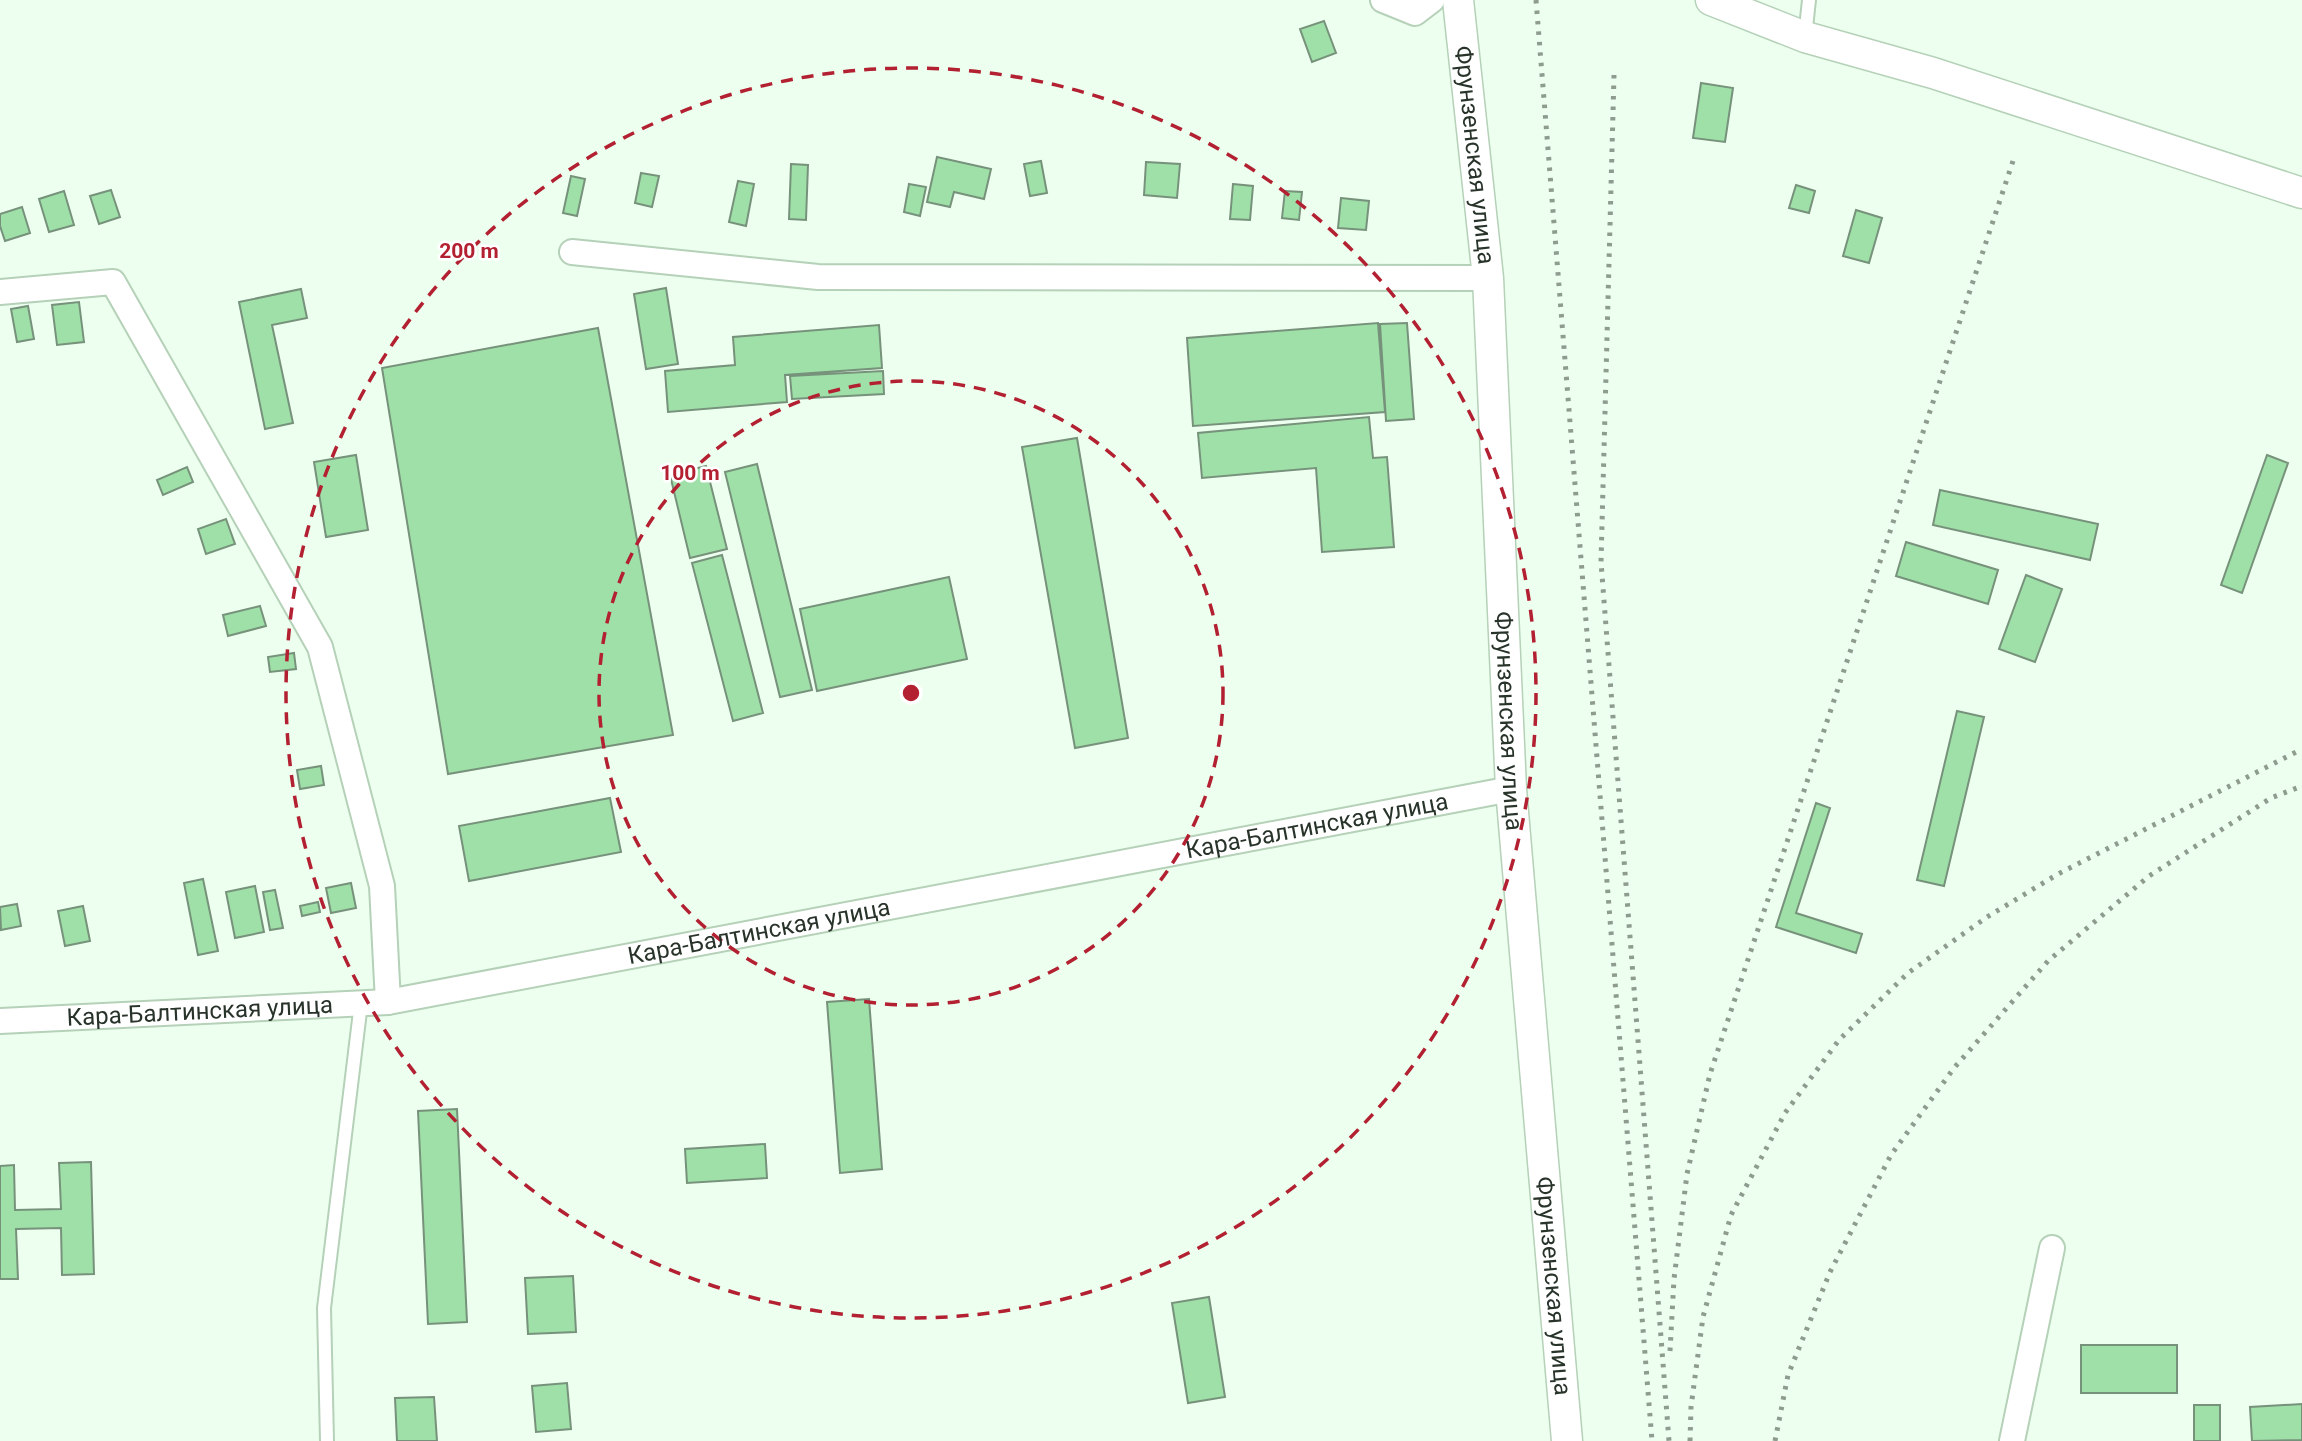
<svg xmlns="http://www.w3.org/2000/svg" width="2302" height="1441" font-family="Roboto,sans-serif">
<style>
.building{fill:#9fe0a9;stroke:#77927b;stroke-width:2}
.lines{fill:none;stroke-linecap:round;stroke-linejoin:round}
.service-casing{stroke:#b5d1b8;stroke-width:16}
.minor-casing{stroke:#b5d1b8;stroke-width:28}
.tertiary-casing{stroke:#b5d1b8;stroke-width:33}
.service{stroke:#fff;stroke-width:12}
.minor{stroke:#fff;stroke-width:24}
.tertiary{stroke:#fff;stroke-width:30}
.rail{stroke:#8e9c90;stroke-width:5;stroke-dasharray:3.5 7;stroke-linecap:butt}
.ring{fill:none;stroke:#b22031;stroke-width:3.5;stroke-dasharray:12 9}
.labels{text-anchor:middle;dominant-baseline:central;stroke-width:5;stroke-linejoin:round;paint-order:stroke}
.street-label{font-size:24px;fill:#28332a;stroke:#fff}
.centre{fill:#b22031;stroke:#fff;stroke-width:3.5}
.ring-label{font-size:21px;text-anchor:middle;font-weight:bold;fill:#b22031;stroke:#fff;stroke-width:5;stroke-linejoin:round;paint-order:stroke}
</style>
<rect width="100%" height="100%" fill="#edffef"/>
<path class="building" d="M1324 21 1336 53 1312 62 1300 29Z
M1701 83 1733 88 1725 142 1693 138Z
M937 157 991 169 984 199 954 192 950 207 927 202Z
M1041 161 1047 193 1030 196 1024 164Z
M1146 162 1180 164 1177 198 1144 195Z
M791 164 808 165 806 220 789 219Z
M641 173 659 176 652 207 635 203Z
M571 176 585 179 577 216 563 213Z
M738 181 754 184 746 226 729 222Z
M909 184 926 187 920 216 904 212Z
M1233 184 1253 186 1250 220 1230 219Z
M1796 185 1815 191 1809 213 1789 208Z
M111 190 120 217 99 224 90 196Z
M64 191 74 225 49 232 39 199Z
M1285 191 1302 192 1299 220 1282 218Z
M1341 198 1369 201 1366 230 1338 228Z
M22 207 30 233 5 241 0 226V214Z
M1856 210 1882 218 1869 263 1843 256Z
M666 288 678 364 646 369 634 294Z
M301 289 307 318 272 325 293 423 265 429 239 302Z
M79 302 84 342 57 345 52 305Z
M28 306 34 339 17 342 11 309Z
M1378 323 1385 412 1193 426 1187 338Z
M1407 323 1414 419 1386 421 1380 324Z
M879 325 882 368 785 375 787 402 668 412 665 371 735 365 733 337Z
M598 328 673 735 448 774 382 368Z
M883 371 884 394 792 399 790 376Z
M1369 417 1373 458 1387 457 1394 547 1322 552 1316 468 1202 478 1198 433Z
M1077 438 1128 738 1075 748 1022 447Z
M356 455 368 530 326 537 314 462Z
M2267 455 2288 463 2242 593 2221 585Z
M757 464 812 690 780 697 725 472Z
M706 466 727 549 690 558 670 475Z
M187 467 193 482 163 495 157 480Z
M1940 490 2098 524 2090 560 1933 525Z
M226 519 235 544 206 554 198 529Z
M1906 542 1998 570 1988 604 1896 576Z
M722 555 763 713 733 721 692 563Z
M2026 575 2062 589 2035 662 1999 649Z
M949 577 967 659 817 691 800 609Z
M260 606 266 626 228 636 223 615Z
M294 653 296 669 270 672 268 657Z
M1957 711 1984 717 1944 886 1917 880Z
M321 766 324 785 300 789 297 770Z
M610 798 621 852 469 881 459 826Z
M1816 803 1830 808 1796 913 1862 934 1856 953 1776 927Z
M203 879 218 951 198 955 184 883Z
M351 883 356 908 331 913 326 888Z
M255 886 264 932 235 938 226 892Z
M275 890 283 928 270 930 263 892Z
M318 902 320 912 302 916 300 906Z
M17 904 21 926 1 930 0 907Z
M83 906 90 941 65 946 58 911Z
M869 999 882 1169 840 1173 827 1002Z
M457 1109 467 1322 428 1324 418 1111Z
M765 1144 767 1178 687 1183 685 1149Z
M91 1162 94 1274 62 1275 61 1228 16 1229 18 1279H0V1166L14 1165 15 1210 61 1209 59 1163Z
M573 1276 576 1332 528 1334 525 1278Z
M1209 1297 1225 1397 1188 1403 1172 1303Z
M2081 1345H2177V1393H2081Z
M567 1383 571 1429 536 1432 532 1386Z
M434 1397 437 1441H397L395 1398Z
M2302 1404V1440L2252 1441 2250 1407Z
M2194 1405H2220V1441H2194Z"/>
<g class="lines">
<g class="service-casing">
<path id="service" d="M1805 37 1809 0
M327 1441 324 1308 361 1003"/>
</g>
<g class="minor-casing">
<g id="minor">
<path d="M1383 0 1415 13 1432 0"/>
<path d="M572 252 818 277 1488 278"/>
<path d="M0 292 113 282 320 647 382 886 388 1002"/>
<path id="s1" d="M0 1021 388 1002 1511 789"/>
<path d="M2012 1441 2052 1248"/>
</g>
</g>
<g class="tertiary-casing">
<g id="tertiary">
<path id="s2" d="M1458 0 1488 278 1511 789 1567 1441"/>
<path d="M1711 0 1805 37 1933 73 2302 193"/>
</g>
</g>
<use href="#service" class="service"/>
<use href="#minor" class="minor"/>
<use href="#tertiary" class="tertiary"/>
<path class="rail" d="M1536 0 1652 1441
M1614 75 1601 562 1669 1441
M1670 1351 1674 1279 1687 1174 1710 1074 2014 158
M1690 1441 1691 1407 1703 1317 1731 1215 1785 1113 1839 1040 1908 973 1987 917 2058 874 2302 749
M1775 1441 1788 1375 1830 1272 1891 1155 1954 1068 2048 961 2149 876 2271 798 2302 786"/>
</g>
<g class="ring">
<circle cx="911" cy="693" r="312"/>
<circle cx="911" cy="693" r="625"/>
</g>
<g class="labels">
<g class="street-label">
<text stroke="none"><textPath href="#s2" startOffset="156">Фрунзенская улица</textPath></text>
<text stroke="none"><textPath href="#s2" startOffset="723">Фрунзенская улица</textPath></text>
<text stroke="none"><textPath href="#s1" startOffset="1334">Кара-Балтинская улица</textPath></text>
<text stroke="none"><textPath href="#s1" startOffset="766">Кара-Балтинская улица</textPath></text>
<text stroke="none"><textPath href="#s1" startOffset="200">Кара-Балтинская улица</textPath></text>
<text stroke="none"><textPath href="#s2" startOffset="1290">Фрунзенская улица</textPath></text>
</g>
</g>
<circle cx="911" cy="693" r="10" class="centre"/>
<g class="ring-label">
<text x="469" y="258">200 m</text>
<text x="690" y="480">100 m</text>
</g>
</svg>
